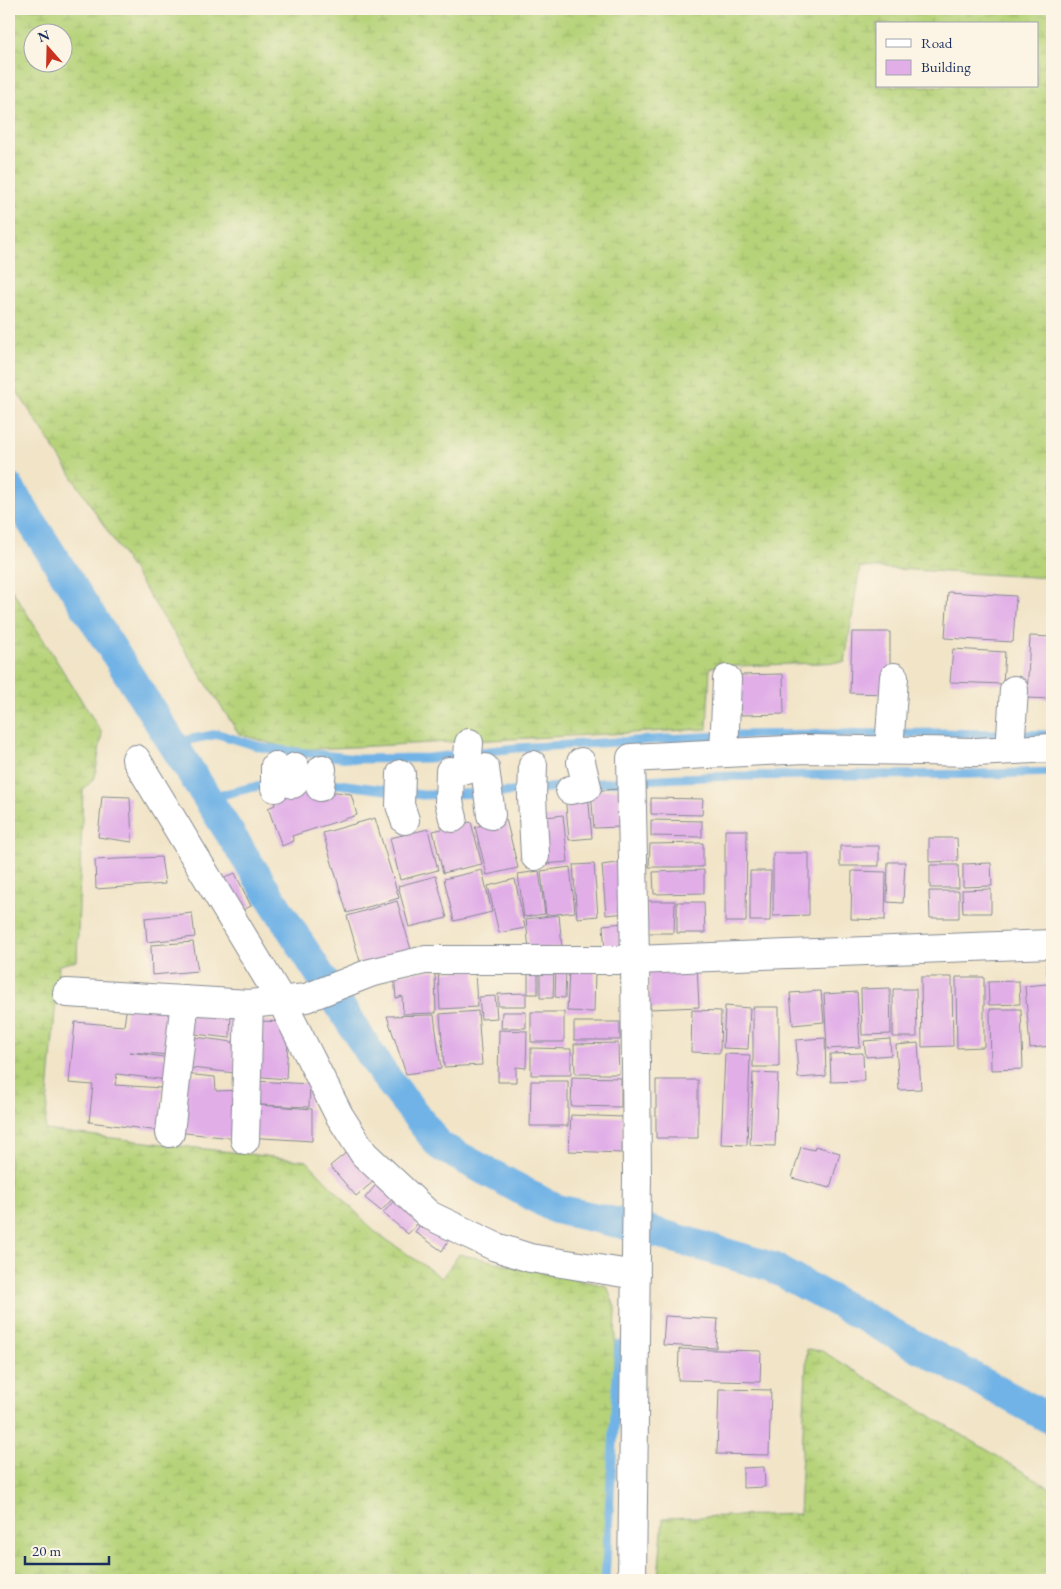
<svg xmlns="http://www.w3.org/2000/svg" width="1061" height="1589" font-family="'EB Garamond',serif">
<style>
.wetland{fill:url(#wetland-marsh);stroke:#68816c;fill-rule:evenodd}
.lines{fill:none;stroke-linecap:round;stroke-linejoin:round}
.stream{stroke:#71b3e6;stroke-width:9}
.canal{stroke:#71b3e6;stroke-width:30}
.building{fill:#e1aee8}
.minor-casing{stroke:#868a92;stroke-width:30}
.minor{stroke:#fff;stroke-width:28}
</style>
<defs>
<pattern id="wetland-marsh" width="20" height="14" patternUnits="userSpaceOnUse" patternTransform="scale(1.25)"><rect width="20" height="14" fill="#b6d379"/><path d="M1 5h8M5 5V1M11 12h8M15 12V8" fill="none" stroke="#9cb56b"/></pattern>
</defs>
<rect width="100%" height="100%" fill="#fcf5e5"/>
<filter id="ink" filterUnits="userSpaceOnUse"><feTurbulence type="fractalNoise" baseFrequency=".02" numOctaves="2"/><feDisplacementMap in="SourceGraphic" scale="10" xChannelSelector="R" yChannelSelector="G"/><feConvolveMatrix kernelMatrix="1 2 1 2 8 2 1 2 1" color-interpolation-filters="sRGB"/></filter>
<filter id="wash" filterUnits="userSpaceOnUse"><feTurbulence type="fractalNoise" baseFrequency=".0096" numOctaves="4" result="noise"/><feDisplacementMap in="SourceGraphic" scale="20" xChannelSelector="R" yChannelSelector="G"/><feGaussianBlur stdDeviation="1.12" result="paint"/><feColorMatrix in="noise" values="0 0 0 0 0 0 0 0 0 0 0 0 0 0 0 0 0 1.4 0 .05"/><feComposite in="paint" operator="in"/></filter>
<g filter="url(#wash)">
<rect width="100%" height="100%" fill="#f1e4c7"/>
<path class="wetland" d="M9 9H1052V578L860 567 845 662 710 667 707 729 293 750 239 734 9 379ZM877 24H1037V86H877ZM32 32H62V62H32Z
M9 585 102 733 95 777 83 790 77 961 59 965 45 1130 307 1161 374 1231 442 1278 459 1254 607 1286 616 1310 606 1580H9Z
M807 1349 822 1351 1052 1489V1580H658L663 1518 799 1514Z"/>
<g class="lines">
<path class="stream" d="M172 743 218 734 264 748 357 759 429 758 516 748 735 735 941 733 1052 735
M324 782 422 795 511 792 568 786
M590 784C744 770 898 778 1052 772
M208 798 271 783
M605 1580 619 1344"/>
<path class="canal" d="M9 487 382 1072 440 1146 556 1209 641 1228 772 1267 1052 1420"/>
</g>
<g id="blocks">
<path class="building" d="M948 592 1016 596 1013 642 945 638Z
M852 632H890V694L850 693Z
M1030 636 1052 637V699L1027 698Z
M953 649 1005 652 1003 684 950 682Z
M783 674 784 714 741 715 739 675Z
M291 786 351 794 357 815 292 836 294 841 282 846 268 808 275 805 271 791Z
M619 789 621 827 594 828 591 791Z
M588 792 592 838 569 840 565 794Z
M102 796 130 797 132 842 98 837Z
M651 798 703 799 702 815 651 814Z
M563 815 568 862 543 864 538 818Z
M375 818 399 898 347 913 323 833Z
M506 819 518 868 487 875 475 827Z
M651 820 702 821V837L651 836Z
M471 822 482 864 443 873 433 831Z
M428 829 438 870 400 880 390 838Z
M725 830H747L746 922H725Z
M929 838H957L958 861 929 862Z
M703 843V867H649L650 844Z
M840 846H879V866H840Z
M773 853H809V915L773 916Z
M161 857 165 884 96 889 95 860Z
M623 862 627 913 606 915 602 865Z
M888 862H905L903 903 887 902Z
M991 863 992 886 963 887V864Z
M594 864 598 916 577 918 573 865Z
M930 865H958L959 888H930Z
M570 867 575 912 546 915 541 871Z
M482 870 492 912 454 921 444 879Z
M704 870V893L654 894 653 872Z
M539 871 545 914 524 917 518 874Z
M750 871H771L770 921H750Z
M852 871 886 872 885 920 851 919Z
M235 873 251 906 239 912 220 880Z
M436 876 447 918 409 927 398 886Z
M515 879 525 928 499 933 488 886Z
M991 889V913H963L962 890Z
M929 891H959V918H930Z
M397 901 412 953 362 968 347 916Z
M647 901H675L674 933H647Z
M677 902H704L705 933H677Z
M192 913 195 937 147 942 145 918Z
M559 915 562 947 529 951 526 919Z
M624 923 625 950 605 951 603 925Z
M193 942 198 971 152 975 151 945Z
M1046 964H1052V999L1050 1000Z
M528 966H538V994H528Z
M540 966H554L553 998H540Z
M556 966 566 967 565 998 555 997Z
M697 966 699 1007 650 1009 649 969Z
M435 970 436 1013 403 1014 402 996 396 998 394 975Z
M475 970 477 1007 440 1009 438 972Z
M569 970 595 971 594 1012 567 1011Z
M921 977H952L953 1046 922 1047Z
M956 977H984V1047L957 1048Z
M1019 981 1020 1004 989 1005 988 982Z
M1047 984 1052 1046 1030 1048 1025 986Z
M890 988 891 1034 862 1035 861 989Z
M893 989H916L917 1037H893Z
M821 991 824 1022 793 1025 790 993Z
M857 992 860 1047 827 1049 824 994Z
M526 993V1006H498V994Z
M495 996 497 1018 481 1019 479 997Z
M128 998 175 1002 170 1055 130 1052 170 1058 167 1080 117 1074 115 1085 162 1088 160 1131 89 1122 93 1085 69 1083 75 1022 124 1026Z
M188 1004 231 1007 230 1038 186 1033Z
M725 1006 750 1008 748 1049 723 1048Z
M753 1007H779V1067H753Z
M990 1009H1021L1023 1069 991 1070Z
M692 1010 721 1011 720 1053 691 1052Z
M478 1011 482 1065 444 1067 440 1014Z
M502 1012H526V1028H501Z
M531 1012H564V1042H531Z
M434 1015 441 1069 406 1074 387 1016Z
M256 1021 289 1022 286 1079 252 1076Z
M574 1022H620V1040H574Z
M499 1030 527 1031 526 1068 516 1067V1082H498Z
M187 1036 233 1042 235 1073 183 1067Z
M825 1038 826 1076 798 1078 796 1040Z
M890 1039 891 1055 866 1057 864 1041Z
M618 1043 619 1074H575L574 1044Z
M918 1043 921 1089 899 1090 896 1045Z
M531 1048 571 1049V1075H531Z
M863 1053 864 1081 831 1082 830 1054Z
M725 1054 750 1055 747 1145 721 1144Z
M753 1073 778 1074 775 1146 750 1145Z
M185 1074 215 1077 216 1091 242 1090 241 1139 176 1132Z
M572 1077 621 1078V1107L571 1106Z
M656 1080H698V1138H656Z
M253 1081 310 1084 309 1107 260 1105 312 1109V1141L247 1137Z
M531 1081H568V1126H530Z
M571 1115 623 1117 622 1153 569 1151Z
M815 1146 840 1153 830 1188 792 1178 801 1147 814 1150Z
M353 1147 379 1177 356 1196 330 1166Z
M379 1181 396 1195 381 1211 365 1198Z
M399 1195 424 1216 408 1234 383 1213Z
M425 1218 451 1236 442 1251 415 1232Z
M665 1316 718 1319 716 1348 663 1345Z
M679 1349 761 1351 760 1382 678 1380Z
M719 1389 771 1390 769 1455 717 1454Z
M764 1467 765 1487 743 1488V1468Z"/>
</g>
</g>
<g filter="url(#ink)">
<use href="#blocks" fill-opacity="0" stroke="#868a92" stroke-width="1"/>
<g class="lines">
<g class="minor-casing">
<path id="minor" d="M889 750 894 677
M1010 750 1014 690
M724 753 727 679
M136 759 281 1000 339 1115 364 1154 429 1215 496 1247 530 1258 636 1275
M533 765 532 797 535 856
M275 766V788
M485 768 491 815
M467 770 469 743
M450 771 449 802 453 818
M401 774 400 805 405 820
M293 784 295 767
M320 787 322 769
M570 790 587 787 581 762
M67 993 249 1004 306 998 370 973 425 960H635L631 758 806 749 976 752 1052 748
M170 1133 185 1000
M245 1140 249 1004
M632 1580 637 1175 635 960 1052 944"/>
</g>
<use href="#minor" class="minor"/>
</g>
</g>
<rect width="1061" height="1589" fill="none" stroke="#fcf5e5" stroke-width="30"/>
<rect x="876" y="22" width="162" height="65" fill="#fcf5e5" stroke="#a2a6af"/>
<rect x="886" y="39" width="25" height="8" fill="#ffffff" stroke="#a2a6af"/>
<text x="921" y="48" font-size="15" fill="#1b2f5e">Road</text>
<rect x="886" y="60" width="25" height="15" fill="#e1aee8" stroke="#a2a6af"/>
<text x="921" y="72" font-size="15" fill="#1b2f5e">Building</text>
<g transform="translate(48 48) rotate(340)"><circle r="24" fill="#fcf5e5" stroke="#a2a6af"/>
<path d="M0-4L9 19L0 12L-9 19Z" fill="#c8321e"/>
<text y="-8" font-size="14" font-weight="bold" text-anchor="middle" fill="#1b2f5e">N</text>
</g>
<path d="M25 1556v8h84v-8" fill="none" stroke="#1b2f5e" stroke-width="2.5"/>
<text x="32" y="1556" font-size="15" fill="#1b2f5e" stroke="#fcf5e5" stroke-width="4" paint-order="stroke">20 m</text>
</svg>
